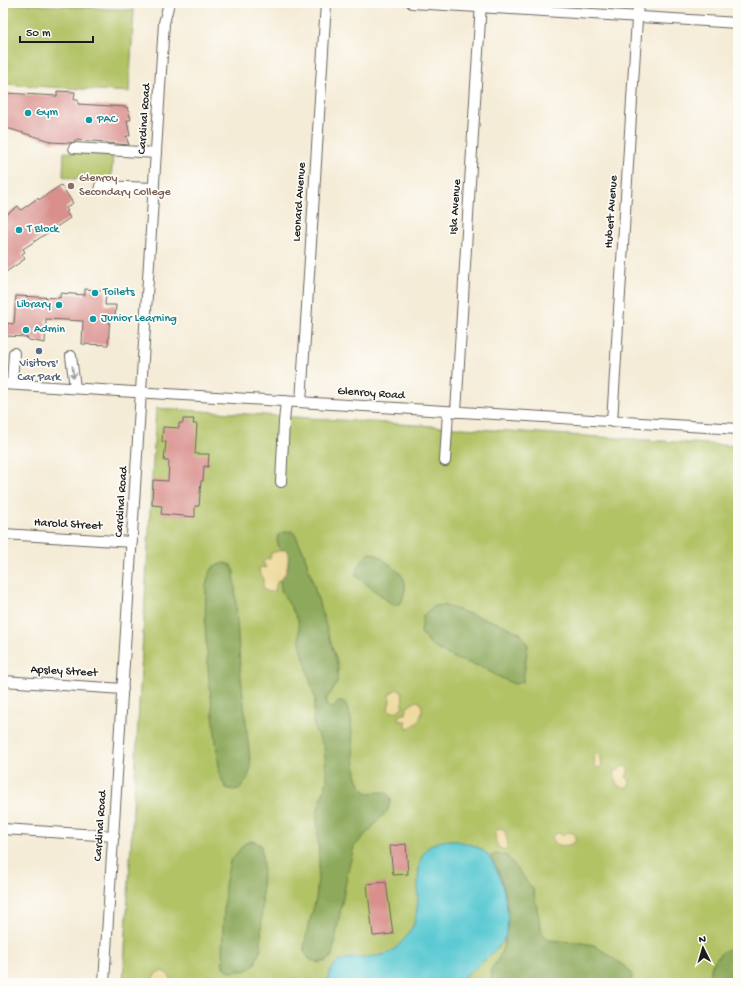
<svg xmlns="http://www.w3.org/2000/svg" width="741" height="986" font-family="'Gochi Hand',sans-serif">
<style>
.green{fill:#b2c366;stroke:#677041}
.forest{fill:#8da95b;stroke:#54623c}
.sand{fill:#eeda9e;stroke:#857b5d}
.water{fill:#5dcad3;stroke:#3c7378}
.building{fill:#d9908d}
.lines{fill:none;stroke-linecap:round;stroke-linejoin:round}
.minor-casing{stroke:#68655d;stroke-width:12}
.minor{stroke:#fff;stroke-width:10}
.oneway{stroke:#999}
.culture-dot{fill:#0f9aa8;stroke:#fdfcf7;stroke-width:1.5}
.education-dot{fill:#8d6e63;stroke:#fdfcf7;stroke-width:1.5}
.service-dot{fill:#5c6f8a;stroke:#fdfcf7;stroke-width:1.5}
.labels{text-anchor:middle;dominant-baseline:central;stroke-width:3.5;stroke-linejoin:round;paint-order:stroke}
.culture-label{font-size:12px;fill:#0d838f;stroke:#fdfcf7;text-anchor:start}
.street-label{font-size:12px;fill:#1c1c1c;stroke:#fdfcf7}
.education-label{font-size:12px;fill:#785e54;stroke:#fdfcf7;text-anchor:start}
.service-label{font-size:12px;fill:#4e5e75;stroke:#fdfcf7}
</style>
<rect width="100%" height="100%" fill="#fdfcf7"/>
<filter id="ink" filterUnits="userSpaceOnUse"><feTurbulence type="fractalNoise" baseFrequency=".025" numOctaves="2"/><feDisplacementMap in="SourceGraphic" scale="8" xChannelSelector="R" yChannelSelector="G"/><feConvolveMatrix kernelMatrix="1 2 1 2 8 2 1 2 1" color-interpolation-filters="sRGB"/></filter>
<filter id="wash" filterUnits="userSpaceOnUse"><feTurbulence type="fractalNoise" baseFrequency=".012" numOctaves="4" result="noise"/><feDisplacementMap in="SourceGraphic" scale="16" xChannelSelector="R" yChannelSelector="G"/><feGaussianBlur stdDeviation="0.9" result="paint"/><feColorMatrix in="noise" values="0 0 0 0 0 0 0 0 0 0 0 0 0 0 0 0 0 1.4 0 .05"/><feComposite in="paint" operator="in"/></filter>
<g filter="url(#wash)">
<rect width="100%" height="100%" fill="#f5ecd7"/>
<path class="green" d="M3 3 134 10 129 92 3 84Z
M64 152 113 155 111 179 87 177 74 179 63 176Z
M156 408 738 446V983H123Z"/>
<path class="forest" d="M292 531 296 536 304 553 338 666 337 683 327 698 326 704 329 708 334 707 338 702H345L351 718 352 737 356 774 361 787 367 793 386 792 391 799 388 810 354 847 348 871 332 956 326 961 320 963 309 959 305 953 304 947 308 927 316 899 319 865 317 813 327 781 324 746 315 731 313 720 315 699 300 643 298 620 281 590 280 580 287 570 289 557 282 550H280L277 541 278 535 284 532Z
M370 553C378 554 381 558 387 562 404 576 410 580 401 603L393 605 356 576C356 567 363 559 370 553Z
M225 563 231 565 234 571 240 668 251 768 248 777 240 789 233 790 226 788 220 776 209 681 205 625 206 586 209 574 214 566Z
M443 605 504 625 520 633 528 645 523 682 514 684 497 676 482 667 456 659 433 647 421 633 423 615 434 606Z
M253 841 261 845 263 863 261 948 255 964 247 970 231 972 223 967 222 949 225 885 230 861 245 843Z
M497 854 507 856 533 889 542 932 549 940 582 943 594 945 627 968 632 975 631 983H566L549 980 529 983H495L492 981 491 969C493 966 497 962 498 959 511 935 509 897 499 873 496 867 492 862 489 857Z
M738 946V983H710C708 963 719 950 738 946Z"/>
<path class="sand" d="M282 550H285L288 553C289 565 287 576 277 582L275 591 268 592 263 589V579L260 574 259 569 261 567 266 568 263 562 266 558 270 559 271 553Z
M397 689 402 691 403 706 398 711 390 712 388 708 390 702 389 694Z
M417 701 420 702C426 712 418 727 407 728L406 725V721H399L398 717 402 714H406L407 707Z
M594 754H597L601 758 602 765 600 768H596L594 764Z
M623 766 627 767C630 771 627 773 626 777L630 780V784L625 788 617 785 615 776 613 773 614 771 619 770Z
M499 828 502 829 505 831 508 845 505 850C496 849 494 839 496 831Z
M567 832C571 832 574 833 576 836L575 842C569 846 561 847 554 843L552 837 554 834 559 833 563 836Z
M162 971 167 973 174 983H150L156 973Z"/>
<path class="water" d="M452 840C462 842 478 845 486 853 501 868 512 914 506 934 503 948 474 968 464 977L460 983H327C331 947 364 963 388 953 396 949 404 940 408 934 432 903 397 841 452 840Z"/>
<g id="blocks">
<path class="building" d="M57 91 75 92 74 100H78V104L127 107 131 120H127L130 136H126L129 145 107 143V142L75 140V142L70 143 50 142V141L3 127 5 93 57 96Z
M61 185 73 203 66 208 68 211 66 212 70 218 23 249 25 252 22 254 25 259 3 274V217L18 206 21 210 38 198 39 200Z
M85 289 106 291 105 305H116L115 317 110 316 108 345 82 344 83 321 46 319 45 343 29 340 26 337 6 336 7 323 14 324 16 296 60 298V293L85 295Z
M183 419H194L193 424H197L195 454H209L208 467 204 466 203 481H201L199 506H195V517L161 514 162 506 152 505 153 480 168 481 169 461H164L166 442H162L163 427 179 428V423H183Z
M406 844 408 874 393 875 390 846Z
M386 882 393 934 373 936 367 884Z"/>
</g>
</g>
<g filter="url(#ink)">
<use href="#blocks" fill-opacity="0" stroke="#68655d" stroke-width="1"/>
<g class="lines">
<g class="minor-casing">
<path id="minor" d="M412 3 738 23
M74 148 156 153
M100 186 154 188
M71 356 75 388
M3 384 738 429
M12 384 14 353
M301 402 326 3
M456 412 481 3
M612 422 638 3
M445 461 448 412
M281 482 284 422 286 401
M3 534 132 542
M3 681 123 689
M3 829 114 836
M104 983 164 23 169 3"/>
</g>
<use href="#minor" class="minor"/>
</g>
<defs><path id="oneway-shaft" d="M-6 0H5M1.5-3L5.5 0L1.5 3" fill="none" stroke-width="1.6" stroke-linecap="round" stroke-linejoin="round"/></defs>
<use class="oneway" href="#oneway-shaft" transform="translate(73 372) rotate(84)"/>
</g>
<g class="culture-dot">
<circle cx="28" cy="113" r="4"/>
<circle cx="89" cy="120" r="4"/>
<circle cx="19" cy="230" r="4"/>
<circle cx="95" cy="293" r="4"/>
<circle cx="59" cy="305" r="4"/>
<circle cx="93" cy="319" r="4"/>
<circle cx="26" cy="330" r="4"/>
</g>
<circle class="education-dot" cx="71" cy="186" r="4"/>
<circle class="service-dot" cx="39" cy="351" r="4"/>
<g class="labels">
<g class="culture-label">
<text x="36" y="113">Gym</text>
<text x="97" y="120">PAC</text>
<text x="27" y="230">T Block</text>
<text x="103" y="293">Toilets</text>
<text x="51" y="305" text-anchor="end">Library</text>
<text x="101" y="319">Junior Learning</text>
<text x="34" y="330">Admin</text>
</g>
<g class="street-label">
<text transform="translate(145 119) rotate(-86)">Cardinal Road</text>
<text transform="translate(300 202) rotate(-86)">Leonard Avenue</text>
<text transform="translate(456 207) rotate(-86)">Isla Avenue</text>
<text transform="translate(612 212) rotate(-86)">Hubert Avenue</text>
<text transform="translate(371 394) rotate(4)">Glenroy Road</text>
<text transform="translate(122 502) rotate(-86)">Cardinal Road</text>
<text transform="translate(68 525) rotate(3)">Harold Street</text>
<text transform="translate(64 672) rotate(3)">Apsley Street</text>
<text transform="translate(101 826) rotate(-86)">Cardinal Road</text>
</g>
<g class="education-label">
<text x="79" y="179">Glenroy<tspan x="79" dy="14">Secondary College</tspan></text>
</g>
<g class="service-label">
<text x="39" y="364">Visitors'<tspan x="39" dy="14">Car Park</tspan></text>
</g>
</g>
<rect width="741" height="986" fill="none" stroke="#fdfcf7" stroke-width="16"/>
<g transform="translate(703 948) rotate(355)" stroke="#fdfcf7" stroke-width="3" paint-order="stroke">
<path d="M0-3L7 15L0 10L-7 15Z" fill="#1c1c1c"/>
<text y="-6" font-size="11" font-weight="bold" text-anchor="middle" fill="#1c1c1c">N</text>
</g>
<path d="M20 36v6h73v-6" fill="none" stroke="#1c1c1c" stroke-width="2"/>
<text x="26" y="36" font-size="12" fill="#1c1c1c" stroke="#fdfcf7" stroke-width="3" paint-order="stroke">50 m</text>
</svg>
